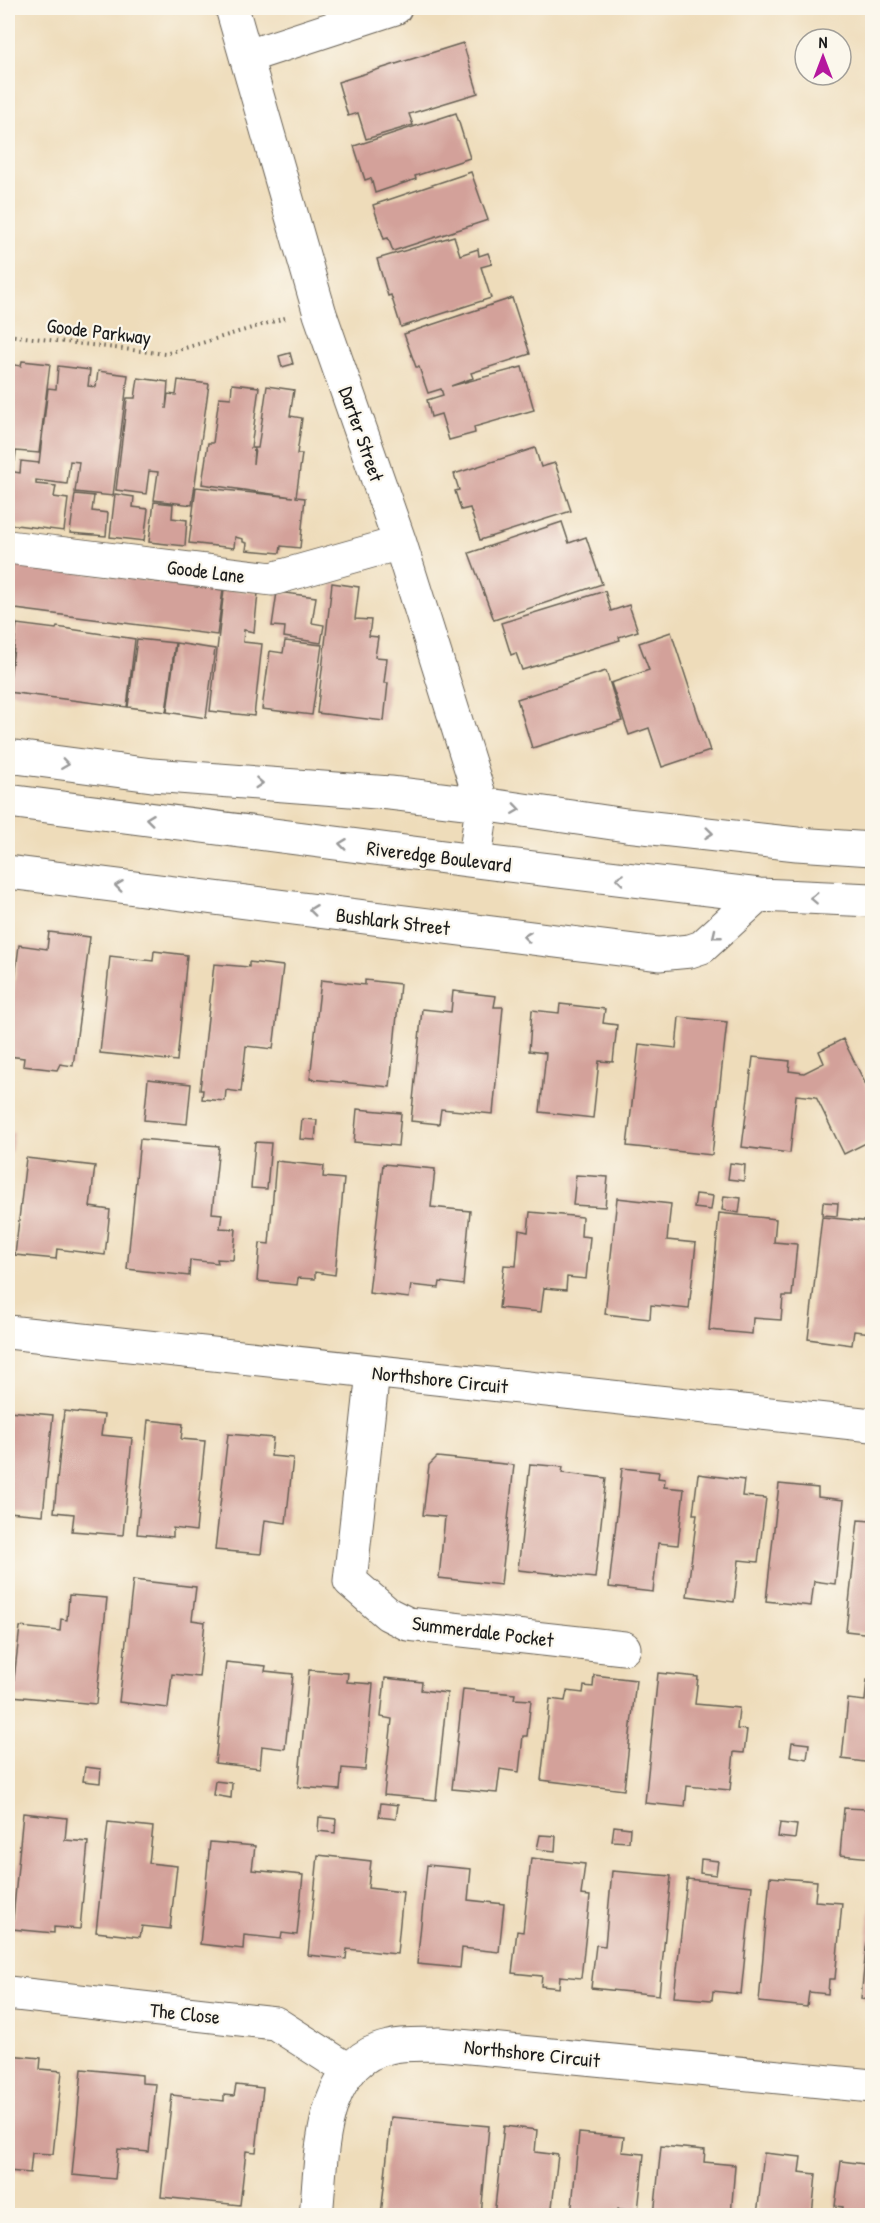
<svg xmlns="http://www.w3.org/2000/svg" width="880" height="2223" font-family="'Patrick Hand',sans-serif">
<style>
.building{fill:#d3a19a}
.lines{fill:none;stroke-linecap:round;stroke-linejoin:round}
.minor-casing{stroke:#665f53;stroke-width:35}
.path{stroke:#665f53;stroke-width:4;stroke-dasharray:1.5 4.5;stroke-linecap:butt}
.minor{stroke:#fff;stroke-width:33}
.oneway{stroke:#999}
.labels{text-anchor:middle;dominant-baseline:central;stroke-width:4.5;stroke-linejoin:round;paint-order:stroke}
.street-label{font-size:20px;fill:#1c1c1c;stroke:#fbf7ec}
</style>
<rect width="100%" height="100%" fill="#fbf7ec"/>
<filter id="ink" filterUnits="userSpaceOnUse"><feTurbulence type="fractalNoise" baseFrequency=".0167" numOctaves="2"/><feDisplacementMap in="SourceGraphic" scale="12" xChannelSelector="R" yChannelSelector="G"/><feConvolveMatrix kernelMatrix="1 2 1 2 8 2 1 2 1" color-interpolation-filters="sRGB"/></filter>
<filter id="wash" filterUnits="userSpaceOnUse"><feTurbulence type="fractalNoise" baseFrequency=".008" numOctaves="4" result="noise"/><feDisplacementMap in="SourceGraphic" scale="24" xChannelSelector="R" yChannelSelector="G"/><feGaussianBlur stdDeviation="1.35" result="paint"/><feColorMatrix in="noise" values="0 0 0 0 0 0 0 0 0 0 0 0 0 0 0 0 0 1.4 0 .05"/><feComposite in="paint" operator="in"/></filter>
<g filter="url(#wash)">
<rect width="100%" height="100%" fill="#eedcba"/>
<g id="blocks">
<path class="building" d="M463 43 478 93 409 114 413 125 366 139 358 113 348 116 338 82Z
M456 113 470 158 415 176 416 179 375 193 371 178 365 180 354 146Z
M471 172 488 220 393 251 388 238 384 239 373 205Z
M454 236 460 255 478 249 479 256 488 253 492 264 481 267 491 298 401 327 391 295 388 296 377 259Z
M512 298 530 354 471 373 473 378 451 386 522 367 534 410 474 427 475 433 449 440 441 414 431 417 427 400 443 395 441 389 428 393 419 367H416L404 334Z
M290 353 293 364 282 367 279 356Z
M22 361 50 364 39 453 16 451 15 461 8 460V364L21 366Z
M58 366 90 370 88 386 96 387 98 371 128 375 113 496 75 492 79 462 70 461 67 484 36 480V484L56 486 54 497 68 499 64 531 8 524V471L20 473 21 461 39 463 48 388 56 389Z
M138 378 168 382 166 409 168 394 176 395 178 380 209 384 192 505 154 500 158 472 149 471 146 494 116 490 127 398H135Z
M232 384 259 387 251 448H254L253 464 255 448H258L267 386 294 390 290 416 302 418 297 454H302L296 497 305 498 300 548 281 546 280 553 246 550 247 543 243 542V539L235 537 234 548 189 543 196 487 293 497 202 484 208 443H213L219 397 231 398Z
M535 448 541 467 555 463 571 511 480 540 470 508 461 510 455 491 459 490 454 474Z
M75 494 94 496 92 511 108 513 106 536 70 533Z
M115 494 134 497 133 507 148 509 144 541 110 537Z
M154 502 173 504 172 518 187 520 185 546 149 542Z
M562 522 569 543 586 537 602 584 494 620 469 553Z
M8 563 223 590 217 635 8 608Z
M332 583 359 587 355 619 371 620 369 636 378 637 375 657 387 658 384 683H388L384 721 317 713Z
M224 589 258 593 254 632 244 630 243 642 262 644 254 716 210 711Z
M605 591 611 611 629 605 638 631 619 637 620 640 522 670 516 653 511 655 501 623Z
M277 592 316 597 312 623 324 625 321 643 284 637 285 627 272 626Z
M8 622 16 623 10 679 17 624 56 629 57 627 135 639 127 707 8 692Z
M671 632 710 751 662 767 649 728 629 735 611 683 649 670 639 643Z
M137 639 175 643 166 712 128 707Z
M285 641 322 645 312 715 262 709 270 651 283 653Z
M176 643 215 649 206 718 167 712Z
M606 671 622 721 532 748 517 699Z
M49 932 90 937 73 1066 60 1064 57 1070 23 1066 24 1058 8 1056V1037L19 945 47 949Z
M154 951 187 955 177 1061 100 1053 110 956 153 961Z
M249 962 283 966 273 1049 246 1046 241 1092 226 1090 225 1101 202 1099 203 1090H200L214 964 249 967Z
M321 980 365 985V980L400 984 390 1087 310 1079Z
M453 991 496 996 494 1007H503L493 1114 441 1109 439 1124 411 1121 422 1009 451 1012Z
M560 1004 605 1009 603 1023 617 1025 613 1062 599 1061 593 1118 540 1112 546 1053 529 1051 532 1010 559 1013Z
M679 1017 727 1022 712 1155 627 1146 639 1044 676 1048Z
M843 1039 872 1097V1140L844 1154 816 1097 796 1095 790 1153 742 1147 753 1057 790 1061 789 1071 804 1073 824 1063 819 1051Z
M148 1079 191 1084 187 1124 144 1120Z
M357 1109 401 1113 398 1146 354 1142Z
M302 1119 317 1120 315 1140 300 1139Z
M8 1132 14 1133 11 1153 8 1152Z
M140 1139 219 1146 212 1213 222 1214 220 1228 236 1229 233 1260 217 1259 218 1263 190 1260 189 1276 127 1269Z
M255 1142 271 1143 267 1189 251 1188Z
M26 1158 95 1166 90 1207 110 1210 105 1255 57 1249 56 1259 15 1255Z
M276 1161 324 1166 323 1177 344 1179 335 1275 315 1272V1279L298 1278 297 1285 257 1281 260 1243 269 1244Z
M730 1163 745 1165 744 1181 728 1179Z
M383 1164 435 1169 431 1207 470 1211 463 1285 440 1282 439 1288 411 1285 409 1298 369 1293Z
M576 1175 608 1177 605 1207 573 1205Z
M696 1194 713 1196 711 1210 694 1208Z
M724 1196 741 1198 739 1213 722 1210Z
M617 1198 671 1204 667 1240 696 1243 689 1309 651 1305 650 1319 605 1314Z
M823 1202 838 1203 837 1216 822 1215Z
M530 1212 582 1217 581 1236 590 1237 586 1279 567 1277 566 1290 544 1288 541 1312 499 1308 504 1265 516 1266 519 1230 528 1232Z
M719 1213 776 1219 774 1242 797 1244 792 1296H783L781 1320 753 1318 752 1334 709 1330Z
M822 1217 872 1222V1333L854 1331 852 1345 808 1339Z
M8 1411 53 1415 43 1515 8 1512Z
M64 1411 104 1415 101 1435 132 1438 123 1535 72 1531 74 1514 54 1512Z
M148 1420 183 1424 181 1439 205 1441 196 1531 173 1528V1537L137 1534Z
M228 1434 273 1438 271 1456 293 1458 286 1523 265 1520 261 1554 215 1550Z
M437 1457 514 1465 501 1585 439 1578 445 1517 423 1515 429 1465Z
M530 1464 563 1467 562 1473 606 1478 595 1578 518 1570Z
M622 1468 659 1472 658 1478 665 1479 664 1487 684 1489 678 1545 658 1543 653 1592 609 1587Z
M698 1474 744 1480 742 1496 766 1498 758 1562 739 1560 734 1602 687 1596 697 1514H693Z
M779 1484 818 1488V1497L844 1500 835 1584 814 1581 811 1606 766 1601Z
M858 1520 872 1521V1634L846 1631Z
M133 1580 196 1587 192 1620 205 1622 199 1677 172 1674 168 1708 119 1702Z
M69 1595 107 1598 96 1704 12 1696 20 1627 60 1631 61 1619 67 1620Z
M226 1662 266 1666 265 1671 293 1674 285 1749 262 1746 260 1768 215 1763Z
M309 1670 348 1673 347 1682 373 1684 365 1770 342 1768 340 1790 298 1787Z
M658 1673 698 1677 695 1704 739 1708 737 1729 747 1730 744 1753 734 1752 730 1790 687 1786 685 1807 645 1803Z
M594 1675 636 1680 624 1790 541 1780 550 1699 565 1701 567 1691 583 1693 584 1686 593 1687Z
M385 1678 422 1682 421 1690 447 1693 436 1800 384 1795 392 1719 381 1717Z
M867 1680H872V1763L842 1759 848 1699 865 1701Z
M463 1689 515 1694 514 1699 531 1700 527 1736H523L519 1772 500 1769 497 1793 452 1789Z
M792 1742 809 1744 807 1759 790 1756Z
M85 1767 101 1769 100 1783 83 1781Z
M215 1781 232 1783 231 1798 213 1795Z
M868 1783H872V1858L840 1855 844 1808 867 1809Z
M381 1803 398 1805 396 1819 379 1817Z
M23 1813 67 1818 65 1840 88 1842 80 1929 54 1927V1933L12 1929Z
M319 1817 336 1819 335 1833 318 1831Z
M108 1822 153 1827 149 1863 177 1866 170 1929 142 1926 140 1937 96 1932Z
M780 1823 797 1825 795 1839 778 1837Z
M614 1826 630 1828 629 1842 612 1841Z
M540 1835 556 1836 555 1851 537 1849Z
M210 1842 255 1846 252 1870 303 1875 297 1935 282 1933 281 1939 244 1935 243 1949 200 1944Z
M318 1855 371 1861 368 1888 403 1892 397 1954 347 1949 346 1959 308 1955Z
M531 1858 585 1864 581 1895 590 1896 581 1978 560 1976 559 1988 541 1986 542 1976 512 1973 517 1931 523 1932Z
M701 1859 718 1861 716 1875 700 1873Z
M427 1865 471 1869 468 1900 504 1904 499 1952 462 1948 460 1968 417 1964Z
M612 1871 671 1876 659 1995 591 1988 596 1945 605 1946Z
M770 1877 817 1881 815 1901 842 1903 835 1979H829L828 1994 809 1992 807 2007 759 2002Z
M687 1879 752 1886 741 1994 713 1991 712 2000 674 1997Z
M871 1898H872V2000L861 1999Z
M8 2055 41 2058 40 2069 62 2071 53 2154 32 2153 30 2173 8 2171Z
M82 2069 142 2075V2083L156 2084 149 2152 118 2149 115 2179 72 2175Z
M236 2085 263 2088 256 2152 246 2151 240 2205 161 2197 172 2095 224 2101V2095L234 2096Z
M391 2117 489 2126 481 2216H381Z
M504 2126 537 2130 535 2152 558 2155 551 2216H494Z
M579 2133 624 2137 622 2152 644 2154 638 2211 618 2209 617 2216H571Z
M661 2146 705 2150 704 2162 735 2165 731 2216H654Z
M764 2153 801 2157 799 2172 816 2174 812 2216H757Z
M841 2161 872 2165V2216H842L843 2207 835 2206Z"/>
</g>
</g>
<g filter="url(#ink)">
<use href="#blocks" fill-opacity="0" stroke="#665f53" stroke-width="1.5"/>
<g class="lines">
<g class="minor-casing">
<path id="minor" d="M232 8 320 314 400 543 482 804 475 861
M248 56 395 8
M8 547 272 579 400 543
M8 756 152 775 390 793 482 804 626 825 797 844 872 849
M8 801 475 861 759 895 872 900
M8 872 659 954 690 951 702 947 759 895
M8 1332 872 1425
M373 1372 350 1581 388 1614 408 1624 624 1648
M8 1993 275 2023 350 2071
M316 2216C322 2160 318 2062 389 2047 404 2043 423 2045 439 2044L872 2086"/>
</g>
<path class="path" d="M8 335 165 354 285 318"/>
<use href="#minor" class="minor"/>
</g>
<defs><path id="oneway-chevron" d="M-2-3.5L2.5 0L-2 3.5" fill="none" stroke-width="1.6" stroke-linecap="round" stroke-linejoin="round" transform="scale(1.5)"/></defs>
<g class="oneway">
<use href="#oneway-chevron" transform="translate(65 764) rotate(8)"/>
<use href="#oneway-chevron" transform="translate(259 783) rotate(4)"/>
<use href="#oneway-chevron" transform="translate(516 809) rotate(8)"/>
<use href="#oneway-chevron" transform="translate(150 819) rotate(-173)"/>
<use href="#oneway-chevron" transform="translate(709 833) rotate(6)"/>
<use href="#oneway-chevron" transform="translate(343 844) rotate(-173)"/>
<use href="#oneway-chevron" transform="translate(620 879) rotate(-173)"/>
<use href="#oneway-chevron" transform="translate(119 886) rotate(-173)"/>
<use href="#oneway-chevron" transform="translate(814 898) rotate(-177)"/>
<use href="#oneway-chevron" transform="translate(313 910) rotate(-173)"/>
<use href="#oneway-chevron" transform="translate(716 935) rotate(141)"/>
<use href="#oneway-chevron" transform="translate(527 937) rotate(-173)"/>
</g>
</g>
<g class="labels">
<g class="street-label">
<text transform="translate(99 331) rotate(7)">Goode Parkway</text>
<text transform="translate(362 434) rotate(71)">Darter Street</text>
<text transform="translate(206 571) rotate(7)">Goode Lane</text>
<text transform="translate(439 856) rotate(7)">Riveredge Boulevard</text>
<text transform="translate(393 921) rotate(7)">Bushlark Street</text>
<text transform="translate(440 1379) rotate(6)">Northshore Circuit</text>
<text transform="translate(483 1631) rotate(7)">Summerdale Pocket</text>
<text transform="translate(185 2013) rotate(6)">The Close</text>
<text transform="translate(532 2053) rotate(6)">Northshore Circuit</text>
</g>
</g>
<rect width="880" height="2223" fill="none" stroke="#fbf7ec" stroke-width="30"/>
<g transform="translate(823 57)"><circle r="28" fill="#fbf7ec" stroke="#a29f99" stroke-width="1.5"/>
<path d="M0-4.5L10 22L0 15L-10 22Z" fill="#b5179e"/>
<text y="-9" font-size="16" font-weight="bold" text-anchor="middle" fill="#1c1c1c">N</text>
</g>
</svg>
